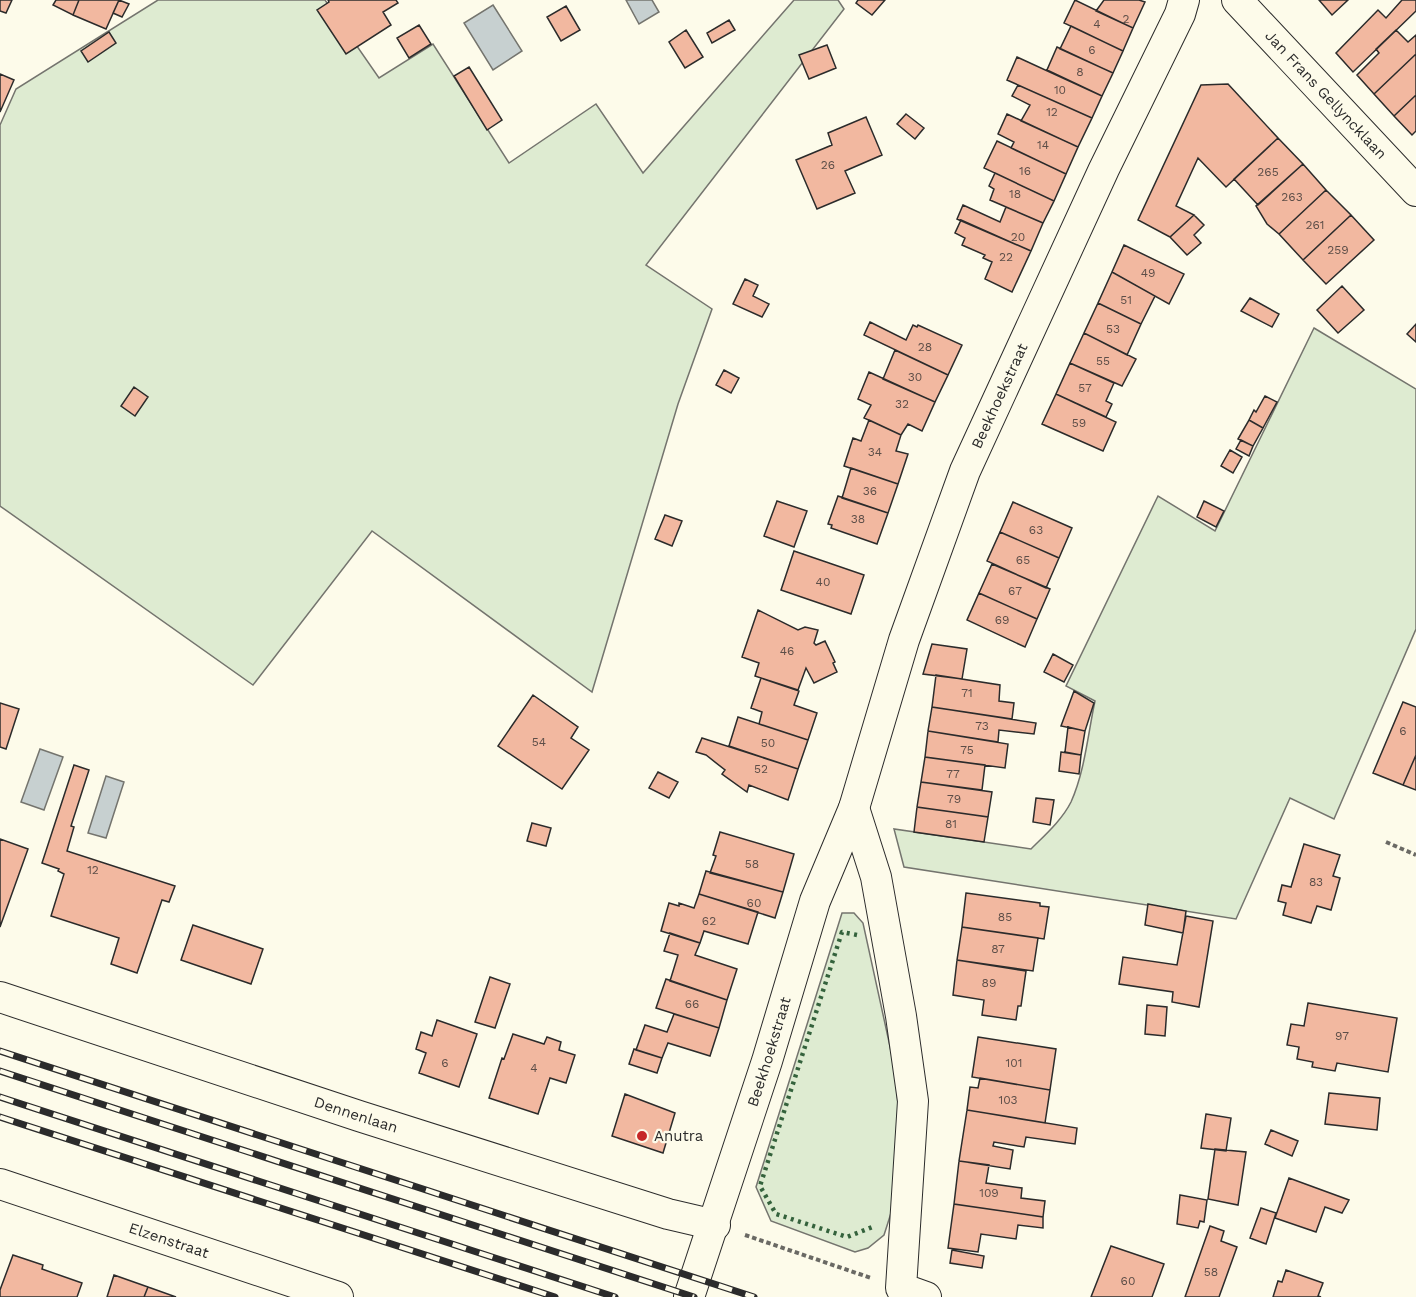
<svg xmlns="http://www.w3.org/2000/svg" width="1416" height="1297" font-family="'Work Sans',sans-serif">
<style>
.green{fill:#deebd1;stroke:#74746e;stroke-width:1.5}
.water{fill:#c7d0d0;stroke:#74746e;stroke-width:1.5}
.building{fill:#f2b8a0;stroke:#2b2b2b;stroke-width:1.5}
.lines{fill:none;stroke-linecap:round;stroke-linejoin:round}
.minor-casing{stroke:#2b2b2b;stroke-width:32}
.path{stroke:#6a6964;stroke-width:4;stroke-dasharray:4.5 3;stroke-linecap:butt}
.minor{stroke:#fdfbea;stroke-width:30}
.rail-casing{stroke:#2b2b2b;stroke-width:7}
.rail{stroke:#fdfbea;stroke-width:4.5;stroke-dasharray:14;stroke-linecap:butt}
.hedge{stroke:#34623c;stroke-width:4.5;stroke-dasharray:3 4.5;stroke-linecap:butt}
.poi-dot{fill:#c62828;stroke:#fdfbea;stroke-width:2}
.labels{text-anchor:middle;dominant-baseline:central;stroke-width:4.5;stroke-linejoin:round;paint-order:stroke}
.number-label{font-size:12px;fill:#5d4e48}
.street-label{font-size:15px;fill:#2b2b2b;stroke:#fdfbea}
.poi-label{font-size:15px;fill:#2b2b2b;stroke:#fdfbea;text-anchor:start}
</style>
<rect width="100%" height="100%" fill="#fdfbea"/>
<path class="green" d="M158 0H325L379 78 433 44 509 163 596 104 643 173 794 0H838L844 9 646 265 712 309 678 404 592 692 372 531 253 685 0 506V125L16 89Z
M1314 328 1416 389V629L1334 819 1290 798 1236 919 904 867 894 829 1031 849C1045 835 1062 820 1071 802 1085 771 1088 733 1095 701L1066 686 1158 496 1215 531Z
M842 913H854L863 923 896 1074 899 1122 892 1210 884 1235 868 1248 855 1252 771 1221 756 1187Z"/>
<path class="water" d="M626 0H652L659 12 639 24Z
M493 5 522 51 493 70 464 23Z
M40 749 63 757 44 810 21 802Z
M106 776 124 782 106 838 88 833Z"/>
<path class="building" d="M0 0H12L6 13 0 11Z
M56 0H79L73 15 53 5Z
M79 0H119L106 29 73 15Z
M119 0 129 4 122 17 113 13Z
M328 0H396L398 3 383 12 391 25 346 54 317 10 329 2Z
M858 0H885L872 15 856 3Z
M1075 0 1133 28 1123 51 1064 23Z
M1104 0H1139L1145 2 1133 28 1096 11Z
M1319 0H1348L1332 15Z
M1402 0H1416V11L1353 72 1336 53 1378 10 1386 18Z
M566 6 580 30 561 41 547 17Z
M729 20 735 30 712 43 707 33Z
M419 25 431 44 409 58 397 38Z
M1071 26 1123 51 1113 73 1060 49Z
M686 30 703 57 685 68 669 42Z
M1396 30 1408 42 1416 35V54L1374 94 1357 75 1379 53 1376 49Z
M109 32 116 43 88 62 81 51Z
M827 45 836 68 809 79 799 55Z
M1057 47 1113 73 1102 96 1047 70Z
M1416 54V95L1394 116 1374 94Z
M1017 57 1102 96 1092 118 1007 80Z
M469 67 502 120 487 130 454 76Z
M0 74 14 80 0 112Z
M1228 84 1278 138 1226 187 1198 158 1176 206 1194 215 1170 237 1138 220 1201 85Z
M1018 85 1092 118 1078 147 1021 121 1030 105 1012 96Z
M1416 95V131L1412 135 1394 116Z
M906 114 924 128 915 139 897 124Z
M1007 114 1078 147 1066 174 1011 148 1014 142 998 134Z
M866 117 882 155 845 171 855 193 817 209 796 160 832 145 828 133Z
M1278 138 1303 164 1258 205 1234 179Z
M997 141 1066 174 1054 201 984 168Z
M1303 164 1326 190 1279 234 1267 224 1256 206Z
M995 173 1054 201 1043 223 990 200 994 189 989 186Z
M1326 190 1351 215 1303 260 1279 234Z
M963 205 1000 222 1006 207 1043 223 1031 251 957 219Z
M1194 215 1204 225 1194 235 1201 243 1187 255 1170 237Z
M1351 215 1374 240 1326 284 1303 260Z
M961 220 1031 251 1012 292 985 279 992 262 983 258 985 255 962 245 965 238 955 233Z
M1124 245 1184 274 1169 304 1112 272Z
M1112 272 1155 296 1141 324 1098 303Z
M745 279 758 285 753 296 769 304 762 317 733 304Z
M1342 286 1364 310 1338 333 1317 310Z
M1250 298 1279 314 1272 327 1241 311Z
M1098 303 1141 324 1127 355 1084 333Z
M870 322 906 340 913 325 917 327 918 325 962 345 948 375 864 335Z
M1416 324V342L1407 334Z
M1084 333 1136 359 1122 386 1070 363Z
M895 350 948 375 935 402 883 379Z
M1070 363 1114 383 1106 401 1112 404 1106 417 1056 394Z
M724 370 739 378 731 393 716 385Z
M869 372 935 402 922 431 908 424 901 435 864 418 871 405 858 399Z
M134 387 148 397 135 416 121 406Z
M1056 394 1116 422 1103 451 1042 424Z
M1265 396 1277 402 1263 428 1249 420 1254 410 1256 412Z
M869 420 901 435 896 451 908 454 898 484 844 466 853 438 861 441Z
M1249 420 1263 428 1253 446 1238 439Z
M1241 440 1253 446 1249 456 1236 449Z
M1230 450 1242 457 1233 473 1221 466Z
M851 468 898 484 888 513 842 498Z
M838 496 888 513 877 544 831 528 832 525 828 524Z
M777 501 807 511 794 547 764 536Z
M1204 501 1224 511 1216 527 1197 517Z
M1013 502 1072 528 1059 558 1000 532Z
M665 515 682 521 672 546 655 539Z
M1000 532 1059 558 1046 588 987 561Z
M794 551 864 575 851 614 781 590Z
M992 564 1050 589 1037 619 979 593Z
M979 593 1037 619 1025 647 967 620Z
M758 610 798 630 805 627 818 630 814 643 816 645 825 641 835 662 833 663 837 672 814 683 806 668 798 690 755 676 759 663 742 657Z
M932 644 967 649 962 679 923 674Z
M1053 654 1073 665 1064 682 1044 672Z
M936 675 1000 685 999 701 1014 703 1012 719 932 707Z
M761 678 799 691 794 705 817 713 808 740 759 724 762 712 751 708Z
M1074 691 1094 703 1085 731 1061 726Z
M533 695 578 727 571 738 589 750 562 789 498 746Z
M1403 702 1416 707V755L1403 785 1373 773Z
M0 703 19 709 6 749 0 747Z
M932 707 1036 723 1034 734 999 730 998 742 928 731Z
M738 717 808 740 798 769 729 746Z
M1068 727 1085 731 1081 755 1065 752Z
M928 731 1008 744 1005 768 925 757Z
M702 738 798 769 788 800 749 785 747 792 722 774 725 770 706 755 696 752Z
M1061 752 1081 755 1079 774 1059 771Z
M1416 755V790L1403 785Z
M925 757 985 765 982 790 921 782Z
M74 765 89 770 71 826 74 827 67 851 175 886 169 902 162 900 137 973 111 964 119 938 51 916 64 874 58 871 59 869 42 863Z
M658 772 678 782 669 798 649 788Z
M921 782 992 792 988 817 917 807Z
M1036 798 1054 800 1050 825 1033 822Z
M917 807 988 817 984 842 914 832Z
M532 823 551 828 546 846 527 841Z
M720 832 794 854 783 892 710 873 716 856 713 855Z
M0 839 28 849 0 927Z
M1304 844 1340 855 1333 876 1340 878 1331 910 1317 906 1311 923 1283 915 1286 903 1278 901 1282 885 1291 887Z
M706 871 783 892 775 918 699 894Z
M966 893 1040 903V906L1049 907 1044 939 962 927Z
M699 894 758 912 748 944 704 931 700 943 661 931 669 903 679 906V903L694 908Z
M1148 904 1186 911 1183 933 1145 925Z
M1186 916 1213 921 1199 1007 1172 1002 1173 992 1119 984 1123 957 1177 965Z
M193 925 263 949 251 984 181 960Z
M962 927 1038 938 1033 971 957 960Z
M670 933 700 943 695 955 737 969 727 1000 670 981 678 955 664 951Z
M957 960 1026 971 1021 1006H1018L1016 1020 982 1015 984 1000 953 995Z
M490 977 510 984 495 1028 475 1022Z
M666 979 727 1000 719 1028 656 1008Z
M1308 1003 1397 1018 1388 1072 1337 1063 1335 1071 1312 1067 1313 1062 1297 1059 1299 1047 1287 1045 1291 1024 1304 1026Z
M1147 1005 1167 1007 1165 1036 1145 1034Z
M674 1014 719 1028 710 1056 668 1043 662 1058 636 1050 645 1025 667 1032Z
M437 1020 477 1034 459 1087 419 1073 426 1053 416 1049 421 1032 432 1036Z
M513 1034 544 1044 547 1037 561 1042 559 1050 575 1055 566 1083 550 1078 538 1114 489 1098 502 1058 504 1059Z
M978 1037 1056 1049 1050 1090 972 1077Z
M634 1049 662 1058 657 1073 629 1064Z
M980 1078 1050 1090 1045 1123 967 1110 970 1087 978 1088Z
M1329 1093 1380 1098 1377 1130 1325 1124Z
M625 1094 675 1113 663 1153 612 1136Z
M967 1110 1077 1128 1075 1144 1026 1137 1024 1147 994 1142 993 1146 1013 1150 1010 1169 959 1161Z
M1206 1114 1231 1118 1226 1151 1201 1148Z
M1271 1130 1298 1141 1292 1156 1265 1144Z
M1215 1149 1246 1152 1238 1205 1208 1199Z
M959 1161 989 1165 986 1183 1022 1188 1021 1198 1045 1201 1043 1217 954 1204Z
M1289 1178 1349 1200 1342 1213 1325 1207 1316 1232 1275 1218Z
M1180 1195 1207 1200 1204 1222 1200 1221 1198 1228 1177 1224Z
M954 1204 1043 1217V1228L1018 1225 1016 1239 981 1234 978 1252 948 1248Z
M1261 1208 1276 1213 1266 1244 1250 1238Z
M1210 1226 1224 1231 1221 1241 1237 1247 1219 1297H1185Z
M1111 1246 1164 1264 1152 1297H1091Z
M952 1250 984 1256 982 1268 950 1263Z
M13 1255 43 1265 42 1269 82 1283 77 1297H0V1290Z
M1286 1270 1323 1283 1318 1296 1321 1297H1273L1278 1281 1282 1282Z
M114 1275 148 1287 144 1297H107Z
M148 1287 176 1297H144Z"/>
<g class="lines">
<g class="minor-casing">
<g id="minor">
<path id="s1" d="M1237 0 1416 191"/>
<path d="M854 808 876 877 901 1016 913 1101 901 1288 926 1297"/>
<path id="s2" d="M0 997 359 1116 668 1214 715 1225"/>
<path id="s3" d="M0 1184 338 1297"/>
<path id="s4" d="M689 1297 767 1061 815 901 854 808 904 640 965 471 1104 169 1180 14 1184 0"/>
</g>
</g>
<path class="path" d="M1386 842 1416 855
M745 1235 871 1278"/>
<use href="#minor" class="minor"/>
<g class="rail-casing">
<path id="rail" d="M0 1051 754 1297
M0 1071 694 1297
M0 1097 615 1297
M0 1117 555 1297"/>
</g>
<use href="#rail" class="rail"/>
<path class="hedge" d="M857 935 842 932 760 1186 776 1214 847 1237 875 1226"/>
</g>
<circle class="poi-dot" cx="642" cy="1136" r="6"/>
<g class="labels">
<g class="number-label">
<text x="1126" y="19">2</text>
<text x="1097" y="24">4</text>
<text x="1092" y="50">6</text>
<text x="1080" y="72">8</text>
<text x="1060" y="90">10</text>
<text x="1052" y="112">12</text>
<text x="1043" y="145">14</text>
<text x="828" y="165">26</text>
<text x="1025" y="171">16</text>
<text x="1268" y="172">265</text>
<text x="1015" y="194">18</text>
<text x="1292" y="197">263</text>
<text x="1315" y="225">261</text>
<text x="1018" y="237">20</text>
<text x="1338" y="250">259</text>
<text x="1006" y="257">22</text>
<text x="1148" y="273">49</text>
<text x="1126" y="300">51</text>
<text x="1113" y="329">53</text>
<text x="925" y="347">28</text>
<text x="1103" y="361">55</text>
<text x="915" y="377">30</text>
<text x="1085" y="388">57</text>
<text x="902" y="404">32</text>
<text x="1079" y="423">59</text>
<text x="875" y="452">34</text>
<text x="870" y="491">36</text>
<text x="858" y="519">38</text>
<text x="1036" y="530">63</text>
<text x="1023" y="560">65</text>
<text x="823" y="582">40</text>
<text x="1015" y="591">67</text>
<text x="1002" y="620">69</text>
<text x="787" y="651">46</text>
<text x="967" y="693">71</text>
<text x="982" y="726">73</text>
<text x="1403" y="731">6</text>
<text x="539" y="742">54</text>
<text x="768" y="743">50</text>
<text x="967" y="750">75</text>
<text x="761" y="769">52</text>
<text x="953" y="774">77</text>
<text x="954" y="799">79</text>
<text x="951" y="824">81</text>
<text x="752" y="864">58</text>
<text x="93" y="870">12</text>
<text x="1316" y="882">83</text>
<text x="754" y="903">60</text>
<text x="1005" y="917">85</text>
<text x="709" y="921">62</text>
<text x="998" y="949">87</text>
<text x="989" y="983">89</text>
<text x="692" y="1004">66</text>
<text x="1342" y="1036">97</text>
<text x="445" y="1063">6</text>
<text x="1014" y="1063">101</text>
<text x="534" y="1068">4</text>
<text x="1008" y="1100">103</text>
<text x="989" y="1193">109</text>
<text x="1211" y="1272">58</text>
<text x="1128" y="1281">60</text>
</g>
<g class="street-label">
<text stroke="none"><textPath href="#s1" startOffset="130">Jan Frans Gellyncklaan</textPath></text>
<text stroke="none"><textPath href="#s4" startOffset="954">Beekhoekstraat</textPath></text>
<text stroke="none"><textPath href="#s4" startOffset="258">Beekhoekstraat</textPath></text>
<text stroke="none"><textPath href="#s2" startOffset="375">Dennenlaan</textPath></text>
<text stroke="none"><textPath href="#s3" startOffset="178">Elzenstraat</textPath></text>
</g>
<g class="poi-label">
<text x="654" y="1136">Anutra</text>
</g>
</g>
</svg>
